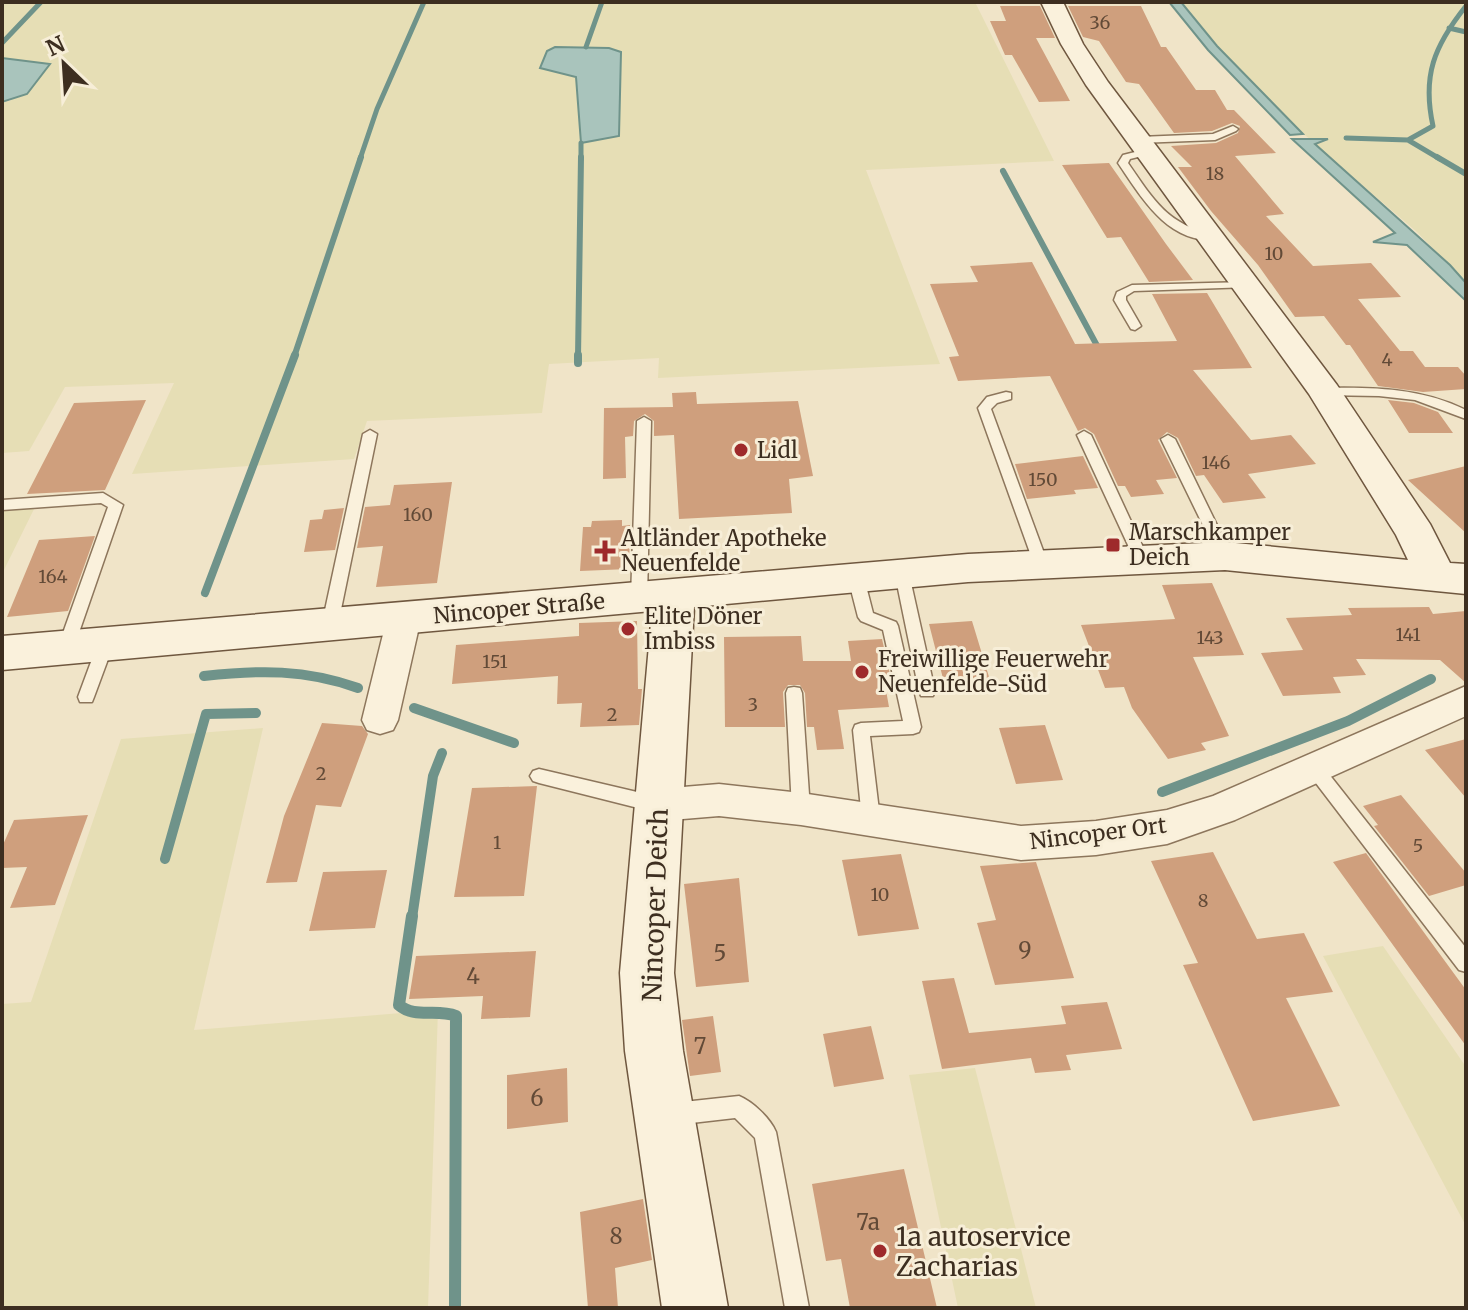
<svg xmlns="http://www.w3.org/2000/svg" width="1468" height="1310" font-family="Merriweather,serif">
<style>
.farmland{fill:#e6deb5;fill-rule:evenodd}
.water{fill:#a9c4bc;stroke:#6f938a;stroke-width:2}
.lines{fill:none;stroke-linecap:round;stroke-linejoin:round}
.stream-far4{stroke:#6f938a;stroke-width:5}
.stream-far3{stroke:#6f938a;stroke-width:6}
.stream-far2{stroke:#6f938a;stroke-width:8}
.stream-far1{stroke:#6f938a;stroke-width:10}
.stream{stroke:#6f938a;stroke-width:12}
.building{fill:#cf9f7d}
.service-casing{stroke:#8d765c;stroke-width:3}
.minor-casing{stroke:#8d765c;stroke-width:3}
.secondary-casing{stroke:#6f573f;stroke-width:3}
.service{fill:#faf1dc;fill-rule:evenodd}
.minor{fill:#faf1dc;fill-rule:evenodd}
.secondary{fill:#faf1dc;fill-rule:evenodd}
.poi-dot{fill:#9e2a2b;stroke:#f7eed8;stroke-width:3}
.labels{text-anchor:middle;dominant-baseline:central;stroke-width:6;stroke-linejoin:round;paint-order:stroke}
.number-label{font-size:18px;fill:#624a37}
.poi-label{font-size:22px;fill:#3d2e20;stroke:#f7eed8;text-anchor:start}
.street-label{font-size:22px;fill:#3d2e20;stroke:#f7eed8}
.near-number-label{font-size:22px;fill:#624a37}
.near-street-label{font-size:26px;fill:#3d2e20;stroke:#f7eed8}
.near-poi-label{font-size:26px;fill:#3d2e20;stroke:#f7eed8;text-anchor:start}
</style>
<rect width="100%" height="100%" fill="#f0e4c8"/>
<path class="farmland" d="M2 2H975L1054 161 866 170 940 364 658 378 659 358 549 364 542 413 367 421 354 459 132 474 174 383 65 387 29 451 2 453V102L10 101 49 65 2 58ZM555 47H595L581 143 576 77Z
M1181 2H1466V283L1417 232 1314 144 1327 141 1310 139 1303 134 1217 46Z
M36 505 2 574V506Z
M263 728 194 1030 438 1010 428 1308H2V1004L31 1002 121 739Z
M1383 946 1466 1067V1226L1323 956Z
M975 1068 1036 1308H958L909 1075Z"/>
<path class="water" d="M1169 2H1181L1217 46 1303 134 1290 135 1208 50Z
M555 47 609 48 621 52 619 136 581 143 576 77 540 68 547 51Z
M2 58 50 64 27 94 2 102Z
M1292 139H1328L1315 144 1450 265 1466 283V301L1407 245 1373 242 1395 233Z"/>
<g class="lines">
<path class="stream-far4" d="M1449 28 1466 32
M2 43 41 2
M586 47 602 2
M1346 138 1408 140 1440 159
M1408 140 1433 126C1422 76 1434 46 1466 6
M360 159 377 109 424 2
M581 159V143"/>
<path class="stream-far3" d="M1437 157 1466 174
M1003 171 1101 353
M294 357 361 157
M578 357 581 157"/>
<path class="stream-far2" d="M578 363V355
M205 593 295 355"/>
<path class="stream-far1" d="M204 676C259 670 305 669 358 688
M414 708 514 743
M1162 792 1348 721 1431 679
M165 859 206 714 256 713
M412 918 433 776 442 753"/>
<path class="stream" d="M412 916 399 1005C415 1019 437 1008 456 1016L455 1308"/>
</g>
<path class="building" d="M1000 6H1040L1055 38H1036L1070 101 1039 102 1012 55H1005L990 21H1006Z
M1068 6H1141L1161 47H1166L1196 90H1215L1227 110H1234L1276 153 1235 156 1284 214 1266 216 1313 266 1371 263 1401 297 1358 299 1400 351H1413L1425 367H1458L1466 376V389L1423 392 1378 386 1350 345H1346L1324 316 1295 317 1258 265 1211 211 1178 167H1192L1171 146 1216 143 1238 133 1240 126 1232 123 1212 131 1174 133 1139 84 1126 82 1099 41 1083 37Z
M1109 163 1166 244 1193 280 1149 282 1121 237 1107 238 1062 165Z
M1032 262 1075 344 1177 341 1152 294 1207 293 1252 368 1193 370 1251 440 1291 435 1316 464 1248 474 1266 498 1223 503 1204 475 1196 476 1178 438 1167 432 1158 440 1177 478 1156 480 1164 494 1131 497 1125 486H1118L1094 434 1085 428 1078 431 1050 376 958 381 949 357 959 356 930 284 978 282 970 266Z
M696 392 697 404 798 401 813 476 789 479 792 513 679 519 674 435 654 436V421L645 414 634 421 633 436 625 437 626 478 603 479 604 408 673 407 672 393Z
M146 400 105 490 27 494 74 403Z
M1388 400 1414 403 1438 412 1453 433H1409Z
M1083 456 1098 488 1074 490 1076 494 1027 499 1015 464Z
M1466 466V533L1408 480Z
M452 482 437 583 376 587 383 546 357 548 365 507 390 505 394 485Z
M344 508 335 550 304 552 310 520 322 519 324 510Z
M622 520V526L630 525 629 569 580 571 583 527H591L592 521Z
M95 536 68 611 7 617 39 540Z
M1212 583 1244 655 1193 657 1229 736 1201 743 1206 750 1168 759 1132 708 1124 687 1105 688 1081 625 1175 619 1162 585Z
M1429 607 1433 614 1466 611V683L1440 660 1356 659 1366 675 1333 677 1341 693 1283 696 1261 653 1303 650 1286 618 1352 615 1348 608Z
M637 621 638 689H642L639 725 580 727 582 703 557 704 558 676 452 684 456 645 579 636V623Z
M972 621 993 690 947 694 929 624Z
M801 636 803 661H851L848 641 882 639 891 679H884L889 707 838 710 844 749 817 750 814 727H807L805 693 800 685H788L783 692 785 727H725L724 637Z
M322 723 362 726 368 734 341 807 316 805 297 882 266 883 284 816Z
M1045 725 1063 780 1016 784 999 728Z
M1466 739V798L1425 750Z
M537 786 524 896 454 897 472 788Z
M1401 795 1466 873V885L1429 896 1374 826 1378 825 1363 806Z
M88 815 55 905 10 908 27 867 2 868V847L14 820Z
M1213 852 1257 939 1304 933 1333 992 1286 998 1340 1106 1253 1121 1183 965 1198 963 1151 861Z
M1366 853 1466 990V1046L1333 862Z
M901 854 919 929 858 936 842 860Z
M1036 862 1074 978 995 985 977 923 996 920 980 866Z
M387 870 375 928 309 931 323 872Z
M739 878 749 982 696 987 684 884Z
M536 951 530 1017 481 1019 483 996 409 999 416 956Z
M954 978 969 1033 1066 1024 1061 1006 1107 1002 1122 1049 1066 1055 1071 1070 1035 1073 1031 1058 942 1069 922 981Z
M713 1016 721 1072 690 1076 682 1020Z
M871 1026 884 1079 834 1087 823 1034Z
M567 1068 568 1122 507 1129V1075Z
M904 1169 937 1308H850L841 1259 826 1261 812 1184Z
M643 1199 652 1260 615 1268 618 1308H588L580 1212Z"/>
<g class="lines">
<g class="service-casing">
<path id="service" d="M1233 126 1238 129 1236 131 1215 140 1139 143 1134 140 1139 137 1213 134Z
M1147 149 1150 150V154L1130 159 1128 163C1155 202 1167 224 1216 236V240C1167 243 1142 198 1118 163L1123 155Z
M1247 282 1251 283V287L1134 291 1126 296V300L1141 326 1135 330 1131 329 1114 300 1117 292 1132 285Z
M1325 388C1373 387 1422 388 1466 410V419L1415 400 1379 396 1321 395V389Z
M1006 392 1011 393V399L997 403 991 409 1048 564 1041 569 1034 564 978 408 987 397Z
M644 417 651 421 647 598 639 604 631 598 637 421Z
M370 430 377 434 338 624 330 630 322 624 363 434Z
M1084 431 1091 435 1148 558 1146 562 1141 563 1134 558 1077 435Z
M1168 435 1175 439 1232 556 1230 560H1220L1218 556 1161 439Z
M103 493 123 505 74 647 66 653 58 647 108 507 101 503 2 510V500Z
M902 569 909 574 935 691 933 696H921L919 691 895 574Z
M856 573 864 578 873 613 896 622 898 626 921 727 919 732 913 734 870 736 880 819 877 824 871 827 865 824 862 819 853 730 855 725 861 723 903 721 883 630 861 621 858 617 848 578Z
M106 637 114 643 94 697 92 702H80L78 697 98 643Z
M794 687 800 688 802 693 810 809 807 814 801 817 795 814 792 809 786 693 788 688Z
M1315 762 1321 764 1466 948V972L1459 970 1309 774 1306 769 1309 764Z
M539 769 654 796 660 799 663 804 660 809 654 812 539 783 533 781 530 776 533 771Z
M739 1096C753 1102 770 1118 776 1132L809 1308H785L755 1138 735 1118 674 1125 666 1122 663 1114 666 1106 674 1103Z"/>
</g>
<g class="minor-casing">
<path id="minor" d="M404 606 416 609 421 618 398 720 393 730 380 734 367 730 362 720 387 618 392 609Z
M1466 686V716L1235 820 1167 844 1096 855 1021 860 801 825 719 816 659 821 646 816 640 805 646 794 659 789 719 784 801 793 1021 826 1096 821 1167 810 1213 796Z"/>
</g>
<g class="secondary-casing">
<path id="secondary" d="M1041 2H1063L1083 44 1108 82 1337 385 1430 524 1450 563 1466 564V594L1225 570 968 582 694 607 674 973 683 1051 728 1308H662L625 1051 620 973 652 611 2 670V636L968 554 1225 542 1408 560 1396 535 1309 394 1086 85 1061 44Z"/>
</g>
<use href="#service" class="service"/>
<use href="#minor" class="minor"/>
<use href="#secondary" class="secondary"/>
</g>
<g class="poi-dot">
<circle cx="741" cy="450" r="8"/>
<rect x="1105" y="537" width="16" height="16" rx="4"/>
<path d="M601 539h8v8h8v8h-8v8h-8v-8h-8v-8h8z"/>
<circle cx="628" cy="629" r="8"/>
<circle cx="862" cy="672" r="8"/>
<circle cx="880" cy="1251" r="8"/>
</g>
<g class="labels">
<g class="number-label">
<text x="1100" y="22">36</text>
<text x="1215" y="173">18</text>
<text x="1274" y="253">10</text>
<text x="1387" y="359">4</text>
<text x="1216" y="462">146</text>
<text x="1043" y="479">150</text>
<text x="418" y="514">160</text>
<text x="53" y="576">164</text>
<text x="1408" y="634">141</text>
<text x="1210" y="637">143</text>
<text x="495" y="661">151</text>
<text x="753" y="704">3</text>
<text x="612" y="714">2</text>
<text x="321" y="773">2</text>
<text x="497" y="842">1</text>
<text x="1418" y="845">5</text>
<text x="880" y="894">10</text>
<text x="1203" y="900">8</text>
</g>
<g class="poi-label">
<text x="757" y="450">Lidl</text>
<text x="1129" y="532">Marschkamper<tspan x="1129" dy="25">Deich</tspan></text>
<text x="621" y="538">Altländer Apotheke<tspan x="621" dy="25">Neuenfelde</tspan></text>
<text x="644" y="616">Elite Döner<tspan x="644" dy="25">Imbiss</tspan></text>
<text x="878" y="659">Freiwillige Feuerwehr<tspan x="878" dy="25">Neuenfelde-Süd</tspan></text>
</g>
<g class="street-label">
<text transform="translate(519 608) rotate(-5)">Nincoper Straße</text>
<text transform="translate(1098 833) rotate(-7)">Nincoper Ort</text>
</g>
<g class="near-number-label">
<text x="1025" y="950">9</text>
<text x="720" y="953">5</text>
<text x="473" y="976">4</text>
<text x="700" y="1046">7</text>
<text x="537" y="1098">6</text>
<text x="868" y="1222">7a</text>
<text x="616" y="1236">8</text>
</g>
<g class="near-street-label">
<text transform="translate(655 905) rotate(-88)">Nincoper Deich</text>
</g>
<g class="near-poi-label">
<text x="896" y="1236">1a autoservice<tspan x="896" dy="30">Zacharias</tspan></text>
</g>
</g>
<rect width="1468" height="1310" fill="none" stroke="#3d2e20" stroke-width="8"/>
<g transform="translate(64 64) rotate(335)" stroke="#f7eed8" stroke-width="6" paint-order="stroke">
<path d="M0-6L14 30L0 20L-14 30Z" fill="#3d2e20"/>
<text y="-12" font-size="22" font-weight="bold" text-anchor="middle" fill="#3d2e20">N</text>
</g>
</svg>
